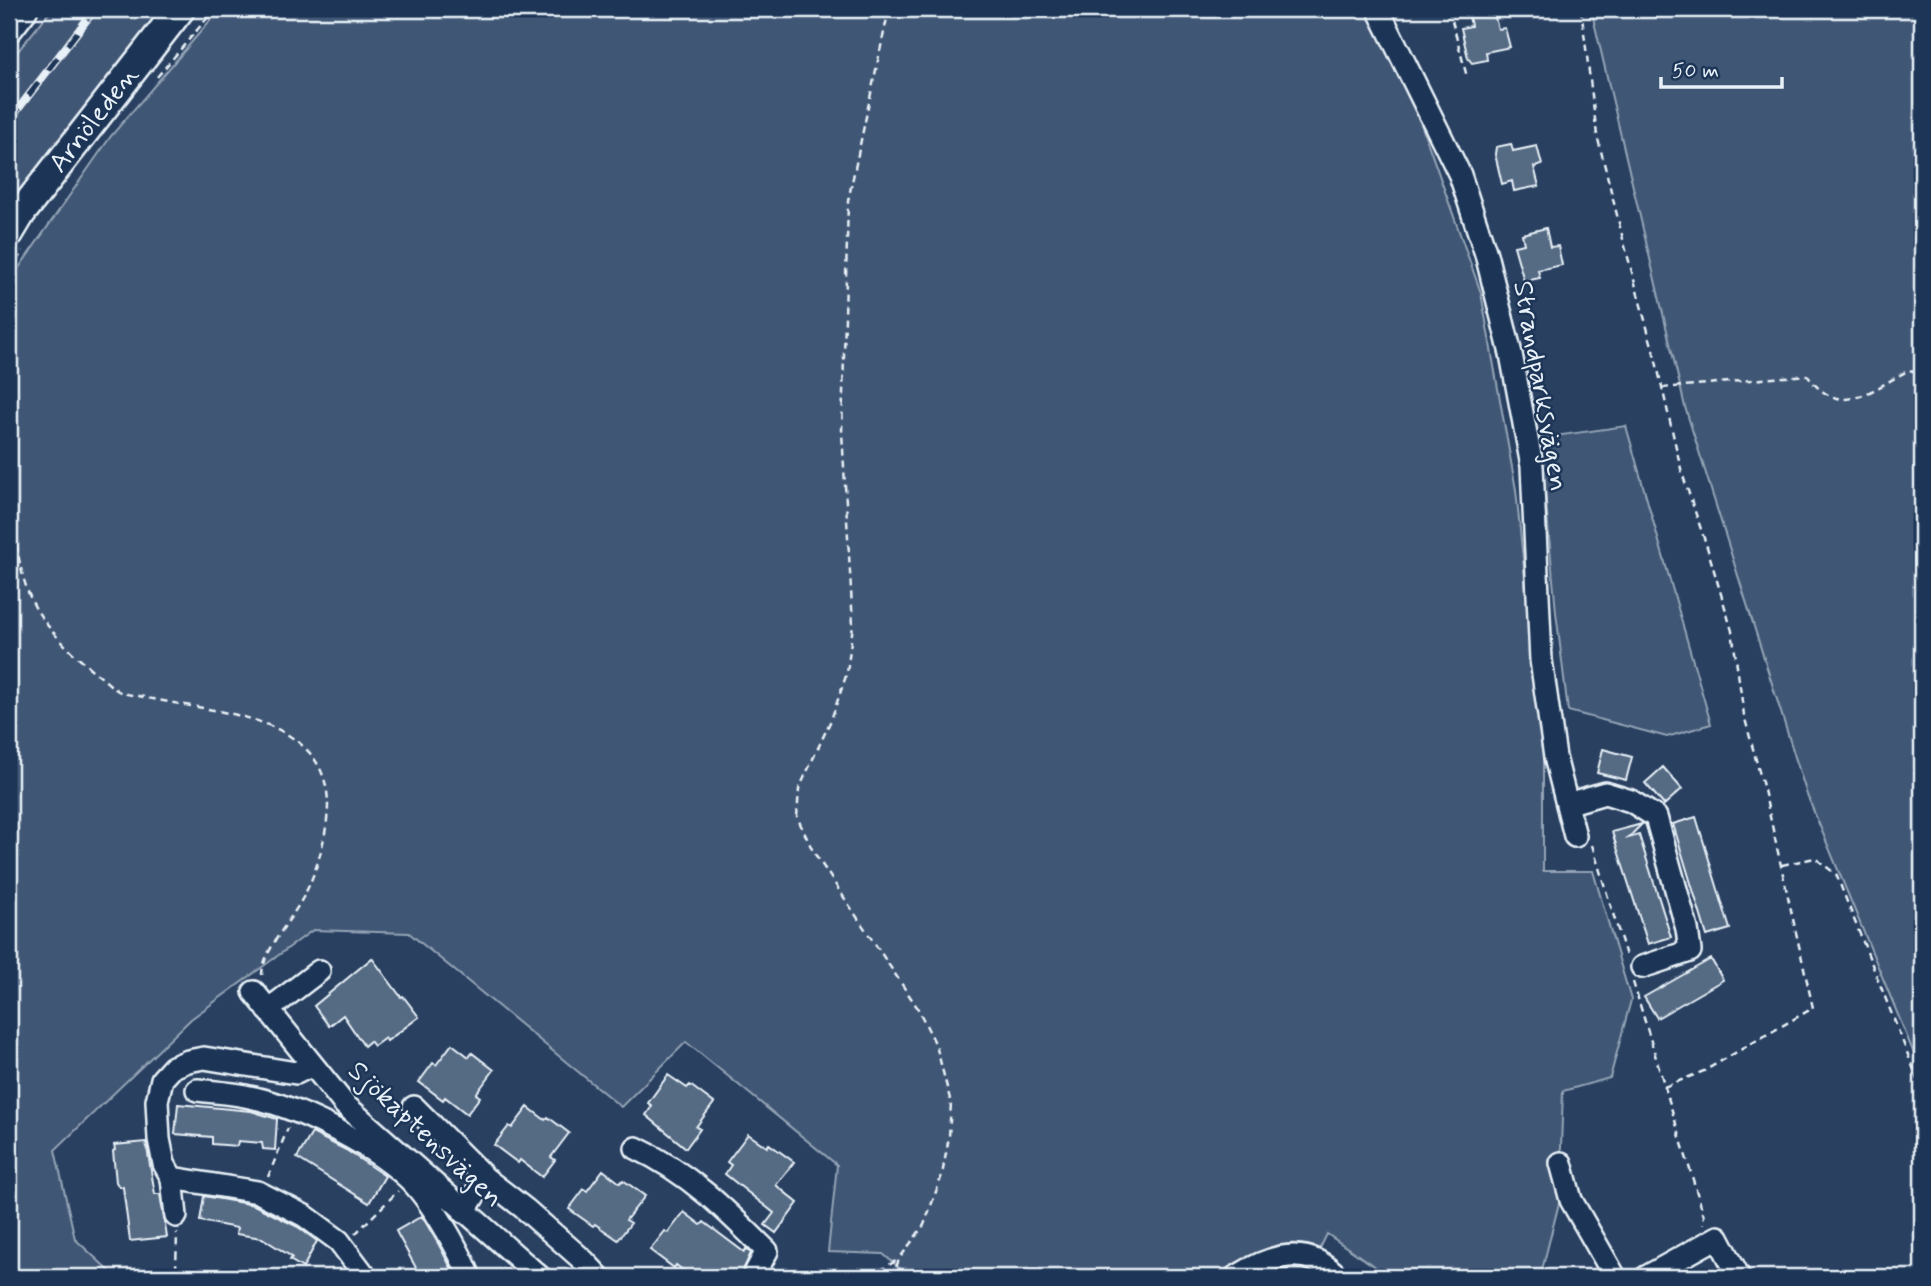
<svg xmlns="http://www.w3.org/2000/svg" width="1931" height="1286" font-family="Mynerve,sans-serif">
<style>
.green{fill:#415774;stroke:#94a4b6;stroke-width:2}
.building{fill:#556a83;stroke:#e8f1f8;stroke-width:2}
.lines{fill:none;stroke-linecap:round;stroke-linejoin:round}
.minor-casing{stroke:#e8f1f8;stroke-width:26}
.major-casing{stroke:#e8f1f8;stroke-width:33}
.path{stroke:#e8f1f8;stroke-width:2.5;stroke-dasharray:7 5;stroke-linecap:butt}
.minor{stroke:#1d3557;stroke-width:21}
.major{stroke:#1d3557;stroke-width:28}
.rail-casing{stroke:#e8f1f8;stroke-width:8}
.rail{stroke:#1d3557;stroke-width:5;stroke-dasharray:16;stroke-linecap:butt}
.labels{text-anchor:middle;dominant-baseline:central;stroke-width:5;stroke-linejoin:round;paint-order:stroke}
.street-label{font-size:28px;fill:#e8f1f8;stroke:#1d3557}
</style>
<rect width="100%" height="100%" fill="#294061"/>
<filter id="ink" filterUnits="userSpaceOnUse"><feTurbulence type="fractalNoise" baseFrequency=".0143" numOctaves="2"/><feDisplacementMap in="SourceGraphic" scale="14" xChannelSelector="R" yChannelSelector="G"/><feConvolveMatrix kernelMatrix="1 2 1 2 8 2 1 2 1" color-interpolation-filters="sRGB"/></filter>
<g filter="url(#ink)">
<path class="green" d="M52 9H166L9 211V62Z
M220 9H1368L1421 124 1481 293 1516 490 1543 756V871H1593L1631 1000 1610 1078 1563 1091 1559 1203 1541 1274 1537 1277H1390L1327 1234 1306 1277H910L883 1254 828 1252 837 1165 686 1042 621 1107 409 933 313 930 191 1019 55 1150 75 1239 116 1277H9V282L111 136Z
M1591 9H1922V1073L1807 795 1685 407Z
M1626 426 1711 724 1667 737 1568 711 1556 612 1540 438Z"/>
<path class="building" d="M1493 10 1498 29 1505 28 1510 47 1486 52 1487 60 1472 63 1468 58 1461 28 1471 26 1469 16Z
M1511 144 1513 151 1537 146 1542 165 1534 167 1539 186 1514 191 1512 181 1502 184 1495 154 1496 147Z
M1546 228 1550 247 1558 246 1562 265 1538 270 1540 278 1524 281 1514 246 1524 244 1522 234Z
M1603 749 1632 757 1626 780 1597 773Z
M1663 767 1682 789 1664 805 1645 783Z
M1696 817 1730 929 1707 936 1673 824Z
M1642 824 1628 838 1639 835 1671 937 1648 944 1612 832Z
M372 958 401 997 403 996 419 1017 387 1041 385 1038 374 1046 370 1041 364 1046 343 1015 329 1026 314 1006Z
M1711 959 1723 980 1657 1018 1644 997Z
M452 1044 469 1057 472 1053 494 1070 476 1094 480 1097 467 1114 445 1097 443 1100 419 1082 433 1063 436 1065Z
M668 1075 687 1088 690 1085 714 1103 696 1127 700 1129 686 1148 646 1115 652 1106 648 1103Z
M178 1104 251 1111 277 1119 275 1150 263 1149 262 1143 238 1141 237 1146 212 1144V1137L175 1134Z
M528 1107 545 1120 548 1117 569 1133 551 1157 555 1160 542 1177 520 1160 518 1163 494 1145 509 1126 512 1128Z
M312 1133 346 1150 385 1176 369 1203 297 1158Z
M748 1134 767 1147 769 1144 794 1162 776 1185 798 1203 776 1233 765 1225 774 1213 725 1174 731 1165 727 1162Z
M146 1142 155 1194H160L167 1237 130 1241 123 1187H119L116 1182 113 1151 115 1150 114 1145Z
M603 1170 620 1183 623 1180 645 1196 626 1220 631 1223 618 1240 595 1224 593 1226 569 1209 584 1189 587 1191Z
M204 1196 254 1205 298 1227 317 1241 303 1268 290 1260 292 1257 262 1238 236 1234 237 1228 200 1221Z
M684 1212 701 1225 704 1222 744 1252 746 1249 751 1253 740 1277H692L676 1265 674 1268 650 1250 665 1231 668 1233Z
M422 1216 439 1245 456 1277H421L398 1235 396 1231Z"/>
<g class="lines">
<g class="minor-casing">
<path id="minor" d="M1378 9 1460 175 1486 254 1511 354 1532 466 1541 660 1555 757 1575 836
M1567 804 1605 793 1631 801 1656 817 1687 929 1690 951 1642 967
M254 992 345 1105 540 1277
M268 1010 319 971
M197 1090C213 1092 230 1093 245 1096 295 1105 370 1143 407 1177 430 1198 458 1248 470 1277
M414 1107 485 1178 525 1209 584 1261 599 1277
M636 1148C688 1172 727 1211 767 1251L753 1277
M1561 1163 1571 1200 1615 1277
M172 1178 258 1192 305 1216 339 1241 366 1277
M464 1212 485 1178
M176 1216 172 1178 164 1164 159 1139 157 1101 162 1079 173 1067 188 1061 204 1058 296 1073 312 1065
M1236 1277C1270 1255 1307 1243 1338 1277
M1646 1277 1718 1237 1739 1277"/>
</g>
<g class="major-casing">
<g id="major">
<path d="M9 27 23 9"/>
<path id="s1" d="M9 233 21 213 180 9"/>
</g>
</g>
<path class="path" d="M889 9 848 201 842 432 853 625 847 673 831 720 799 789 797 817 813 851 917 1007 936 1045 951 1103 949 1137 942 1175 924 1225 899 1259 893 1277
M1449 9 1467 77
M1581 9 1597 135 1623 239 1655 357 1682 473 1707 547 1732 631 1744 715 1764 790 1813 1008 1704 1071 1664 1087
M157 77 215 9
M9 271 23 251
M1662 388 1807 375C1840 421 1871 390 1909 370L1922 373
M9 485C14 522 17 577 36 609 53 636 77 658 102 678 107 682 113 688 118 691 126 695 136 695 144 697 210 713 326 712 328 804 328 833 316 876 301 901 290 921 262 953 262 975
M1592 845 1627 959
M1782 865 1815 858 1836 874 1922 1090
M1633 982 1704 1216 1703 1224
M268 1177 288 1128
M355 1234 398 1191
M166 1277 176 1270 177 1233
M869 1277 899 1259"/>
<use href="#minor" class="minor"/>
<use href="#major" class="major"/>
<g class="rail-casing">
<path id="rail" d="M9 121 95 9"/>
</g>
<use href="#rail" class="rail"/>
</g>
</g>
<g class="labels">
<g class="street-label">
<text stroke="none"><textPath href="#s1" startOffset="142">Arnöleden</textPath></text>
<text transform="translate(1540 386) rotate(80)">Strandparksvägen</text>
<text transform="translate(425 1135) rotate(43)">Sjökaptensvägen</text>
</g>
</g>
<rect width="1931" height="1286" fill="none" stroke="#1d3557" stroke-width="35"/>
<rect x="18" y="18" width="1896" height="1251" fill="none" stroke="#e8f1f8" stroke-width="2.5" filter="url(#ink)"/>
<path d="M1661 77v10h121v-10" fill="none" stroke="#e8f1f8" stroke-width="3.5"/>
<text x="1672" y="77" font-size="21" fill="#e8f1f8" stroke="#1d3557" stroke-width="5" paint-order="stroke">50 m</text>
</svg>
